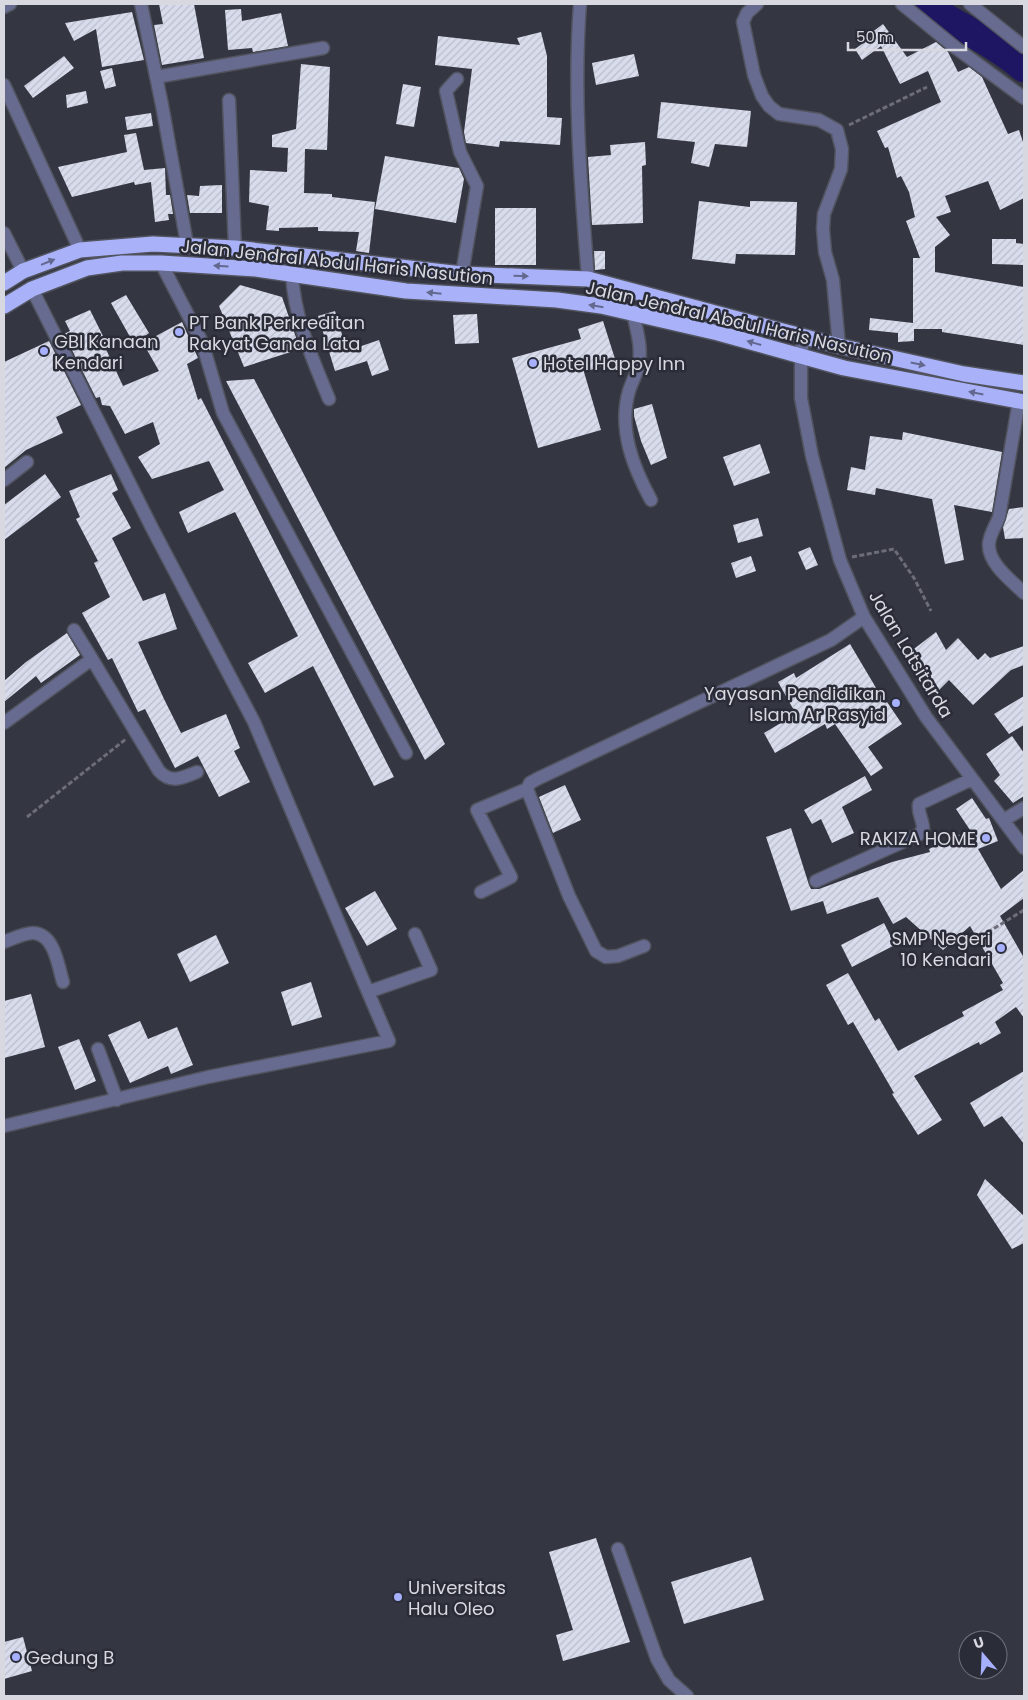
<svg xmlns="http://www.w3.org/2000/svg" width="1028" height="1700" font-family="Poppins,sans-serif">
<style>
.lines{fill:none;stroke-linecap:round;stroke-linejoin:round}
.river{stroke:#1e1662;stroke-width:29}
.building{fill:url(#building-hatch)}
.minor-casing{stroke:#51535e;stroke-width:15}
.highway-casing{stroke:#51535e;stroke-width:18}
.path{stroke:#6c6d78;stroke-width:3;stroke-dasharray:5 2.5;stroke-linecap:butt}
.minor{stroke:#666b8f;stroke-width:12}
.highway{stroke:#a9b2f8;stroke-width:15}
.oneway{fill:#63688e}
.poi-dot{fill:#a7b0fc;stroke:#2a2c38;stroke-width:2}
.labels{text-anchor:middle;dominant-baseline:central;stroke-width:5;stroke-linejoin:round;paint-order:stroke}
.street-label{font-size:18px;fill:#d7d8e0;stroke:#2a2c38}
.poi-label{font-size:18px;fill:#d7d8e0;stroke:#2a2c38;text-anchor:start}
</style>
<defs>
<pattern id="building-hatch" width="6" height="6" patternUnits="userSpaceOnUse" patternTransform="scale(1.25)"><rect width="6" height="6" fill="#d9dcec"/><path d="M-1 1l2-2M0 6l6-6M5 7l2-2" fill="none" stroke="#babdca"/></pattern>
</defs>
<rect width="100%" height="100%" fill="#343642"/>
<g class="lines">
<path class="river" d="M923 4C956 26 994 42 1024 68"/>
</g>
<path class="building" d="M159 4H194L204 58 162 65 154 25 163 24Z
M241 9 242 21 281 13 288 46 253 52 252 48 228 50 225 10Z
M132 12 144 60 102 67 96 29 74 41 65 23Z
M883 24 907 57 936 42 948 52 958 72 969 67 982 77 1008 134 1019 130 1024 145V198L1000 210 988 181 945 196 951 212 936 217 950 235 935 247V272L1024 287V345L942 332V329H914V341L898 342V333L869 330 870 318 913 323V258H920L906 221 915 217 909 192 901 176 897 178 888 147 885 148 877 131 941 102 928 71 900 84 881 46 862 60 855 49 873 36 871 33Z
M541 32 547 56V117L562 118 560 145 500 141 499 147 466 143 464 132 472 69 435 65 438 36 520 45 517 38Z
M634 54 639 76 596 85 592 63Z
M64 56 74 68 33 98 24 86Z
M301 64 330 67 327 150 305 149 304 193 332 194V197L375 202 369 253 356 251 359 232 318 231V227L279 228V231L266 230 269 206 249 202 250 170 287 172 288 148 272 147V135L296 129Z
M112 68 116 86 105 89 100 71Z
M403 84 421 87 414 127 396 124Z
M86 91 88 103 67 108 66 95Z
M661 102 751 111 747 147 715 144 709 167 691 163 695 142 657 138Z
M151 113 153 126 127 130 125 117Z
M136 133 144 170 165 168 166 195H170L173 214H168L169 220 155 222 151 182 135 185 134 182 72 197 58 167 127 152 124 135Z
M645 142 646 165 642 166 643 223 592 225 588 157 611 155 610 145Z
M385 156 459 168 464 179 456 223 375 209Z
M222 185V213H190L187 195 199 196 200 186Z
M699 201 750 207V201L797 202 795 255 736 254 735 264 692 259Z
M495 208H536V265H495Z
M992 239H1016V243L1024 244V265L992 264Z
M594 251H605V269L595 270Z
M240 285 282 297 300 349 244 367 219 306Z
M126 295 149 333 134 344 111 303Z
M90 310 107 344 104 345 123 386 159 371 143 343 182 322 198 358 187 364 198 400 201 398 394 777 374 786 313 666 265 693 248 663 298 636 235 512 188 533 179 512 224 490 209 461 152 479 138 457 160 444 153 422 125 434 110 406 102 405 100 397 96 398 64 334 70 331 65 321Z
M335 311 347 351 379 340 389 370 372 376 367 361 335 371 318 316Z
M477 314 479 343 455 344 453 315Z
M603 321 616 362 584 372 601 430 538 448 512 358 581 339 578 329Z
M49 341 81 405 56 417 63 433 26 450 4 468V362Z
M254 379 445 744 425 760 226 381Z
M652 404 667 458 651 465 641 441 634 416V409Z
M903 432 1002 452 992 512 954 505 964 560 945 564 932 499 876 488 875 495 847 490 851 467 865 470 870 436 902 440Z
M760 444 770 473 734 486 723 457Z
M45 474 61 497 4 540V505Z
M111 474 118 490 112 493 131 528 112 538 143 601 165 593 177 629 138 642 164 699 181 733 226 714 240 748 234 751 250 782 219 797 198 756 175 768 145 709 138 712 112 658 108 660 82 613 110 597 94 563 98 561 76 519 80 517 69 491Z
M1024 507V538L1005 539 1003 527 1009 509Z
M758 518 763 536 738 543 733 525Z
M810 547 818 565 806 570 798 552Z
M751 556 756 571 736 578 731 563Z
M936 632 946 650 958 638 978 660 985 653 990 658 1024 646V665L1011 670 973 705 949 680 936 693 916 670 906 655Z
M67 633 80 655 41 683 36 676 4 702V681L26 662Z
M850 644 885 703 887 702 902 724 868 747 883 768 871 776 835 724 827 729 825 724 775 753 764 733 796 714 778 682 794 673 796 678Z
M1024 696V725L1009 734 994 714Z
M1012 736 1024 753V796L1013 803 994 781 1000 775 986 754Z
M865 776 872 790 842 807 854 833 832 843 821 819 812 824 804 810Z
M565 785 581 820 553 833 539 797Z
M972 798 986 819 989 818 998 841 978 849 1001 889 1024 870V898L1000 916 1024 958V1018L1016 1007 995 1022 1001 1033 980 1045 979 1042 914 1076 942 1120 918 1135 892 1094 894 1093 853 1022 848 1025 826 985 848 973 875 1021 879 1018 898 1051 964 1016 962 1012 1003 990 1000 985 1003 983 970 926 943 950 906 917 893 924 878 897 827 914 823 901 791 911 766 837 791 828 809 885 811 889H819L892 862 930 852 929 849 970 830 956 809Z
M375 891 397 929 367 946 345 908Z
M884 923 895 945 852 967 841 945Z
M216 935 229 963 190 982 177 954Z
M311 982 322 1017 292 1026 281 992Z
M31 994 45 1047 4 1058V1001Z
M140 1021 148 1039 177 1027 193 1065 171 1074 168 1066 130 1083 108 1035Z
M79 1039 96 1081 75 1090 58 1047Z
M1024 1071V1144L1002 1116 984 1127 970 1103Z
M985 1179 1024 1216V1243L1012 1249 977 1195Z
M596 1538 630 1642 563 1661 556 1635 573 1630 549 1552Z
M751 1557 764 1600 684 1624 671 1582Z
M23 1637 32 1671 4 1679V1642Z"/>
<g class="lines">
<g class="minor-casing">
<path id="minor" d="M141 4 162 105 187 244
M580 4C573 96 581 187 588 279
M757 4 747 13 743 22 754 75 762 96 769 106 779 114 819 120 837 130 842 149 841 169 824 214 823 229 825 252 833 280 839 346
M902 4 956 48 1024 98
M970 4 1024 47
M4 7 10 4
M156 77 323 48
M457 79 446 91 460 152 477 186 462 274
M4 85 80 250
M229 100 235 248
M4 233 23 271
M161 263 202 342 223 413 406 753
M292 274C294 318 313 360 329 399
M32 289 152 528 254 722 368 992 431 970 415 934
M633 313C636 328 642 346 639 362 638 372 632 381 629 391 618 429 633 467 651 500
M803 337 801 357V398L812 456 840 560 864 617 926 717 1024 848
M1019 401 999 517C996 525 990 534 989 543 987 563 1012 581 1024 593
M4 480 27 462
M74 630 92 659
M4 723 92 659 159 771C171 784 182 778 197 772
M527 789 569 896 596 951 606 957 618 956 644 946
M1004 820 1024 808
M816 881 918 835 923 830C924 821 917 813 919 804L972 779
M481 892 511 877 477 810 527 789 530 783 537 779 831 640 864 617
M4 942C12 939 26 932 34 933 55 935 58 966 63 982
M98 1049 117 1100
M4 1126 208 1077 389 1041 368 992
M618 1549 657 1659 669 1680 687 1696"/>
</g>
<g class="highway-casing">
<path id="highway" d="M4 283 23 271 80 250 153 244 235 248 462 274 588 279 839 346 964 374 1024 383
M4 306 32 289 87 268 122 263H161L256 269 406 291 557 300 601 306 718 333 844 368 1024 402"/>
</g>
<path class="path" d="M849 125 927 87
M852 557 894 549 914 578 931 611
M27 817 126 739
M962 948 1024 910"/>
<use href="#minor" class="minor"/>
<use href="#highway" class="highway"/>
</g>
<defs><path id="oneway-solid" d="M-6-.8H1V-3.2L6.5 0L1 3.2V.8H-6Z" transform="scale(1.25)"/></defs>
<g class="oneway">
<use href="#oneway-solid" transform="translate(48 262) rotate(-22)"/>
<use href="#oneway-solid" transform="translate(221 266) rotate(-176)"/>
<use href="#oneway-solid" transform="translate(521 276) rotate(1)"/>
<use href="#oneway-solid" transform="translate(434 293) rotate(-174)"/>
<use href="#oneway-solid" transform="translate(596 306) rotate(-171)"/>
<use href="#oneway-solid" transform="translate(754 343) rotate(-164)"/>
<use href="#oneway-solid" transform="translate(918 364) rotate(12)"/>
<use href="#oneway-solid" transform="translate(976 393) rotate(-169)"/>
</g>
<g class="poi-dot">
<circle cx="179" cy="332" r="5"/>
<circle cx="44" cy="351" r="5"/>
<circle cx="533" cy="363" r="5"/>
<circle cx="896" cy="703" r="5"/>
<circle cx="986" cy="838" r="5"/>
<circle cx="1001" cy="948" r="5"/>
<circle cx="398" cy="1597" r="5"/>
<circle cx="16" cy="1657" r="5"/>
</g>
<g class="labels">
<g class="street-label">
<text transform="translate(337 262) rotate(6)">Jalan Jendral Abdul Haris Nasution</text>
<text transform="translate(739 322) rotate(13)">Jalan Jendral Abdul Haris Nasution</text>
<text transform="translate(911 654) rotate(59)">Jalan Latsitarda</text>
</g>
<g class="poi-label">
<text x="189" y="322">PT Bank Perkreditan<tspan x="189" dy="21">Rakyat Ganda Lata</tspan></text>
<text x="54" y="341">GBI Kanaan<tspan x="54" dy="21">Kendari</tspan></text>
<text x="543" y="363">Hotel Happy Inn</text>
<text x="886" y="693" text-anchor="end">Yayasan Pendidikan<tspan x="886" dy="21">Islam Ar Rasyid</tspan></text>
<text x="976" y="838" text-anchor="end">RAKIZA HOME</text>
<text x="991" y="938" text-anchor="end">SMP Negeri<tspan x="991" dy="21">10 Kendari</tspan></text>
<text x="408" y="1587">Universitas<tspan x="408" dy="21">Halu Oleo</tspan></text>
<text x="26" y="1657">Gedung B</text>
</g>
</g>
<rect width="1028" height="1700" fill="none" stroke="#d7d8e0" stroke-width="10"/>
<g transform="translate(983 1655) rotate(341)"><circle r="24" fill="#2a2c38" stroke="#6f717b"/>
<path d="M0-4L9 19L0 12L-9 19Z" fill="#a7b0fc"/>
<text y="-8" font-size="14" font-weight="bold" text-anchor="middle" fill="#d7d8e0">U</text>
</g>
<path d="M848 42v8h118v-8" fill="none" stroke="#d7d8e0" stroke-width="2.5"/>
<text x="856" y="42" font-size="15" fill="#d7d8e0" stroke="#2a2c38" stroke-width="4" paint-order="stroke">50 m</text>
</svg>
